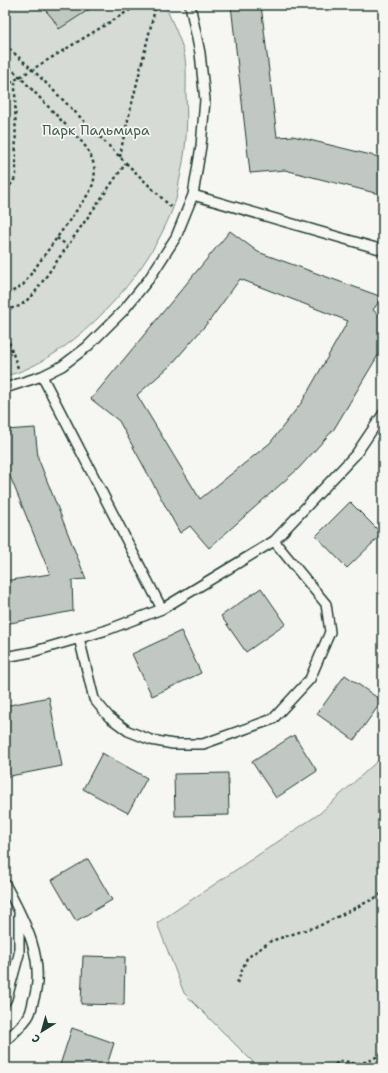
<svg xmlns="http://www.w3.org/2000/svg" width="388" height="1073" font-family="'Shantell Sans',sans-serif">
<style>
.green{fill:#d6dbd6;stroke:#7a8c85}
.building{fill:#c1c8c3;stroke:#1f3d34;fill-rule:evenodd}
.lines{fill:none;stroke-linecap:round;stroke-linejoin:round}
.lane-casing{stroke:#1f3d34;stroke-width:12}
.path{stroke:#1f3d34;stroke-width:2.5;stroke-dasharray:3 3;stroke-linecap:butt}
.lane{stroke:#f6f6f2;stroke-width:9}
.labels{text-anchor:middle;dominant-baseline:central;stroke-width:3.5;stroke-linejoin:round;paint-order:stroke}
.park-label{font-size:14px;fill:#445d54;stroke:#f6f6f2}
</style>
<rect width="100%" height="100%" fill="#f6f6f2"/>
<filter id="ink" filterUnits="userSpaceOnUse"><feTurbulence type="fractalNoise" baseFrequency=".025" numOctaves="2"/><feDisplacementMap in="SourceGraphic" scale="8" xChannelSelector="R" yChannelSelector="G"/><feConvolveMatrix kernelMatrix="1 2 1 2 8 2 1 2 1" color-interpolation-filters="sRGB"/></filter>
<g filter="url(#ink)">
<path class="green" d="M5 5H165C171 20 180 37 184 53 187 66 186 82 186 95 188 125 186 153 179 182 178 190 177 198 174 205 159 247 130 286 99 317 75 341 38 369 5 376Z
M383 756V1068H259L184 993 157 923 319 814Z"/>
<path class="building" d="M41 5H96L59 29 53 19Z
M231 5H261L277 137 293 136 383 158V195L285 170 250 173Z
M230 231 258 252 382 297 373 310 383 318V347L334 429 299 468 209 548 190 526 180 533 119 421 91 399ZM240 279 348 321 302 402 270 443 200 499 137 395 171 365 210 320Z
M35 428 38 458 86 579 72 580 73 611 5 624V581L50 574 5 464V430Z
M350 502 382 534 347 568 316 536Z
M261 588 286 624 246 652 221 616Z
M181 631 201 673 152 696 132 654Z
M345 675 382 701 354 740 317 714Z
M49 697 62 766 5 777V706Z
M294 735 317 771 276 798 252 762Z
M102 753 147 778 128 813 83 789Z
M228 773 229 815 175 816 174 774Z
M88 859 112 900 76 921 52 880Z
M83 956 125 957 124 1005 81 1004Z
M72 1028 114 1043 106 1068H59Z"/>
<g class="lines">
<g class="lane-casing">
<path id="lane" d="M193 195 383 250
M42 376 162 609
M5 388 42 376 62 366 87 347 123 311 149 279 176 237 193 195 201 146 205 100 200 53 190 5
M79 638 94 699 109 717 128 731 151 740 173 744H203L273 719 310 679 330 632 326 604 274 541
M5 657 32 652 107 630 162 609 274 541 356 454 383 414
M5 884C24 919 47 961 33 1002 32 1007 31 1013 28 1017 23 1024 12 1035 5 1041
M5 1002 7 998 19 954V914"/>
</g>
<path class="path" d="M5 45 33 70 126 163 33 295 20 306 5 310
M5 63 20 77 82 142C95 158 99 175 89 193L23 285 5 296
M5 80 9 84
M5 86 138 5
M120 157 123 140 156 5
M126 163 173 209
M5 189C11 186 14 181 16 175L15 80
M57 238 68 246
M5 331 18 368
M237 983 247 958 271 941 321 925 379 896 383 892
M330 1068 340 1061H344L355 1064 369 1061 383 1053"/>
<use href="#lane" class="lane"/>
</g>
</g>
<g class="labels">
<g class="park-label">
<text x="96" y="130">Парк Пальмира</text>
</g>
</g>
<rect width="388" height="1073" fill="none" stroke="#f6f6f2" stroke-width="20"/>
<rect x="10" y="10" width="368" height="1053" fill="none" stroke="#1f3d34" stroke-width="1.5" filter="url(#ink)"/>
<g transform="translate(42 1031) rotate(217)" stroke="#f6f6f2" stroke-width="3" paint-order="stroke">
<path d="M0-3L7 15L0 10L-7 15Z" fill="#1f3d34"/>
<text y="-6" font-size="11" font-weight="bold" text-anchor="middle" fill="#1f3d34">С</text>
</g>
</svg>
